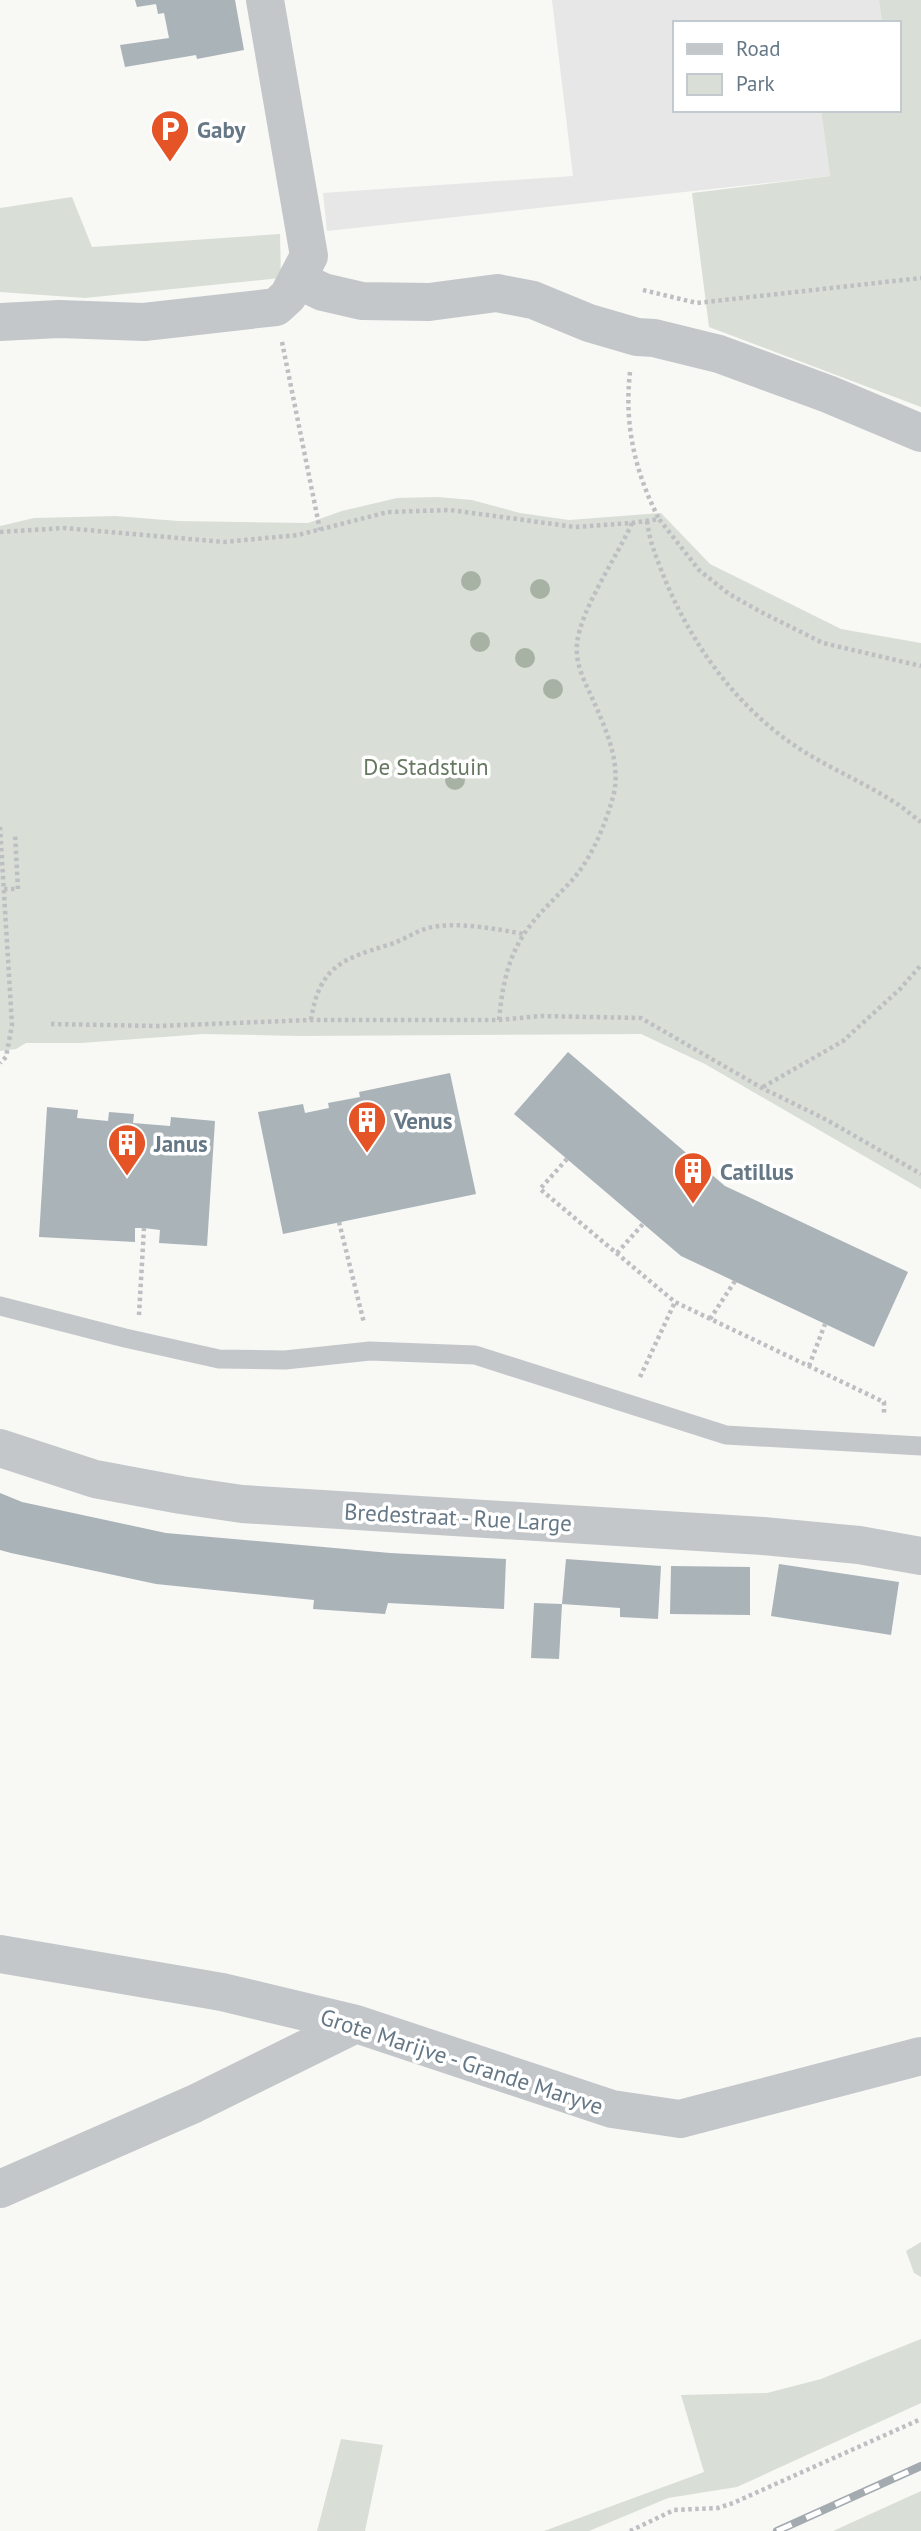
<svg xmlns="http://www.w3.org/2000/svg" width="921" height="2531" font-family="'PT Sans',sans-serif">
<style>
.built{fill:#e6e7e6}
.green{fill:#d9dfd6}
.building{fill:#aab3b8}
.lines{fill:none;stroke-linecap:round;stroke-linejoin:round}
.path{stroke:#bdbfc2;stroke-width:4.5;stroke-dasharray:3.5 3.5;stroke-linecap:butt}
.service{stroke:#c3c7ca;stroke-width:19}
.minor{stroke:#c3c7ca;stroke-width:38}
.tertiary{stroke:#c3c7ca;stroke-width:38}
.rail-casing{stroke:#a3aab0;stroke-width:8}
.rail{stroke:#fff;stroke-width:5;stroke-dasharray:16;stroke-linecap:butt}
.tree{fill:#a8b2a4}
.labels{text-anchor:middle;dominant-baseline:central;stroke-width:7;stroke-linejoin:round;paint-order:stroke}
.poi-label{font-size:23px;font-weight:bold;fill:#667886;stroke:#fff;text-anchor:start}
.park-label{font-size:23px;fill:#667861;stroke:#fff}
.street-label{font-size:23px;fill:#667886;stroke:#fff}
</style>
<rect width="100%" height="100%" fill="#f8f8f5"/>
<path class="built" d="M552 0H879L882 23H674V110H821L830 176 327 231 323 193 573 176Z"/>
<path class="green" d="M879 0H921V407L709 327 692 193 830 176 821 110H898V23H882Z
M72 197 92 247 280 234 281 278 85 298 0 292V208Z
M438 497 472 500 520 513 569 520 661 513 710 564 841 629 921 643V1189L705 1064 641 1034 300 1036 204 1034 81 1043H26L16 1049 0 1051V526L34 518 115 516 178 521 308 523 342 511 397 498Z
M921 2242V2277L914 2273 906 2251Z
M921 2339V2403L737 2487 668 2498 589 2531H544L704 2472 681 2395 767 2393 821 2379Z
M341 2439 383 2445 365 2531H317Z
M921 2491V2531H833Z"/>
<path class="building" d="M135 0H235L244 50 197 59 196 55 125 67 120 45 169 38 164 13 158 14 156 4 137 7Z
M568 1052 725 1186 908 1272 874 1347 681 1256 514 1114Z
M450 1073 476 1194 283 1234 258 1112 303 1104 305 1113 329 1108 328 1103 360 1097 359 1092Z
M47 1107 78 1110 77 1118 108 1121 109 1112 134 1114 133 1123 170 1126 171 1117 215 1121 207 1246 159 1243 160 1230 144 1228H135V1242L39 1237Z
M0 1493 22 1502 166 1533 390 1553 506 1559 504 1609 388 1603 385 1614 313 1609 314 1600 156 1584 11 1553 0 1550Z
M566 1559 661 1566 658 1619 620 1617V1608L562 1604Z
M779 1564 899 1582 891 1635 771 1616Z
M671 1566 750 1567V1615L670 1614Z
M534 1603 562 1604 559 1659 531 1658Z"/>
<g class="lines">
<path class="path" d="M643 290 697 303 921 278
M282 342 320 530
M630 372C624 425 635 472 659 519
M647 521C649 539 655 554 662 572 687 636 728 696 784 738 817 763 856 778 891 800 902 806 911 815 921 822
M0 532 64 528 224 542 298 535 388 512 450 510 575 527 632 523 659 519 699 570 729 594 761 612 823 643 921 666
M0 827 12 1025 6 1057 0 1063
M4 889H18L15 834
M311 1020C319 967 342 959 388 945 402 941 414 932 428 928 457 921 496 929 524 934
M499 1020C502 989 507 960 524 934 538 913 558 896 574 878 593 855 605 825 613 797 622 765 606 729 593 700 585 682 575 665 577 644 580 610 617 557 632 523
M51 1024 158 1026 311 1020H499L541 1016 641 1018 762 1088 827 1120 921 1174
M763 1087 843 1041 900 989 921 965
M567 1159 540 1189 675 1302 884 1402V1416
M339 1222 364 1323
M617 1253 643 1224
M139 1315 144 1228
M710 1319 735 1281
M809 1366 825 1324
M640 1377 675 1302
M630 2531 674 2510 718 2508 733 2503 921 2419"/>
<path class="service" d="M0 1306 125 1338 219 1359 285 1360 370 1351 475 1355 726 1435 921 1446"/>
<path class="minor" d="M298 280 323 292 362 301 429 302 497 293 533 300 589 323 637 337 654 338 719 354 828 394 921 433
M0 322 59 319 144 322 276 307 288 296 309 256 265 0
M0 1954 222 1992 356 2024 612 2109 680 2119 921 2056
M0 2189 194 2104 356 2024"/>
<path class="tertiary" d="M0 1448 95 1479 181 1495 242 1504 763 1536 859 1545 921 1556"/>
<g class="rail-casing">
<path id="rail" d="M777 2531 921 2466"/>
</g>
<use href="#rail" class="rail"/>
</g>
<g class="tree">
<circle cx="471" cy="581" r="10"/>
<circle cx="540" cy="589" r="10"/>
<circle cx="480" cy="642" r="10"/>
<circle cx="525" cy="658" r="10"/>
<circle cx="553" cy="689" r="10"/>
<circle cx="455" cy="780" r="10"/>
</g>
<defs>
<g id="parking-pin" transform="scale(2.0125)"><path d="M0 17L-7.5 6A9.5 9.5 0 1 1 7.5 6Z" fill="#e55427" stroke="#fff"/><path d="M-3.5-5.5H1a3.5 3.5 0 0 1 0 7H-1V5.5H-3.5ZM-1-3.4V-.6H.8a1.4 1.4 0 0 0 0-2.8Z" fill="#fff"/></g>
<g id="building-pin" transform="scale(2.0125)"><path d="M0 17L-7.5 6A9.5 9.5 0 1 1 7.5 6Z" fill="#e55427" stroke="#fff"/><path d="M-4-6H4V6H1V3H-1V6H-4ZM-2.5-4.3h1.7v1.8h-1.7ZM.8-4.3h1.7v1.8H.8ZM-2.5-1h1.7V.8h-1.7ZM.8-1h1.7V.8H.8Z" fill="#fff"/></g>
</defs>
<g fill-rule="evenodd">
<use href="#parking-pin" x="170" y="129"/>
<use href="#building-pin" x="367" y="1120"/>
<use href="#building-pin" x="127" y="1143"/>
<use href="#building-pin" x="693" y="1171"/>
</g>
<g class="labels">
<g class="poi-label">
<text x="197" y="129">Gaby</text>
<text x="394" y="1120">Venus</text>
<text x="154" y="1143">Janus</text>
<text x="720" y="1171">Catillus</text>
</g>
<g class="park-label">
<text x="426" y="766">De Stadstuin</text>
</g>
<g class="street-label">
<text transform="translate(458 1517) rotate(3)">Bredestraat - Rue Large</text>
<text transform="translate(462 2061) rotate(18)">Grote Marijve - Grande Maryve</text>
</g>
</g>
<rect x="673" y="21" width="228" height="91" fill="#ffffff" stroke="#c2c9cf" stroke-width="2"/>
<rect x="687" y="44" width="35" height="10" fill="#c3c7ca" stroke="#c2c9cf" stroke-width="2"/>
<text x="736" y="56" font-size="21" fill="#667886">Road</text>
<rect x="687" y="74" width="35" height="21" fill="#d9dfd6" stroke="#c2c9cf" stroke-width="2"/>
<text x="736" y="91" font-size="21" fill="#667886">Park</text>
</svg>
